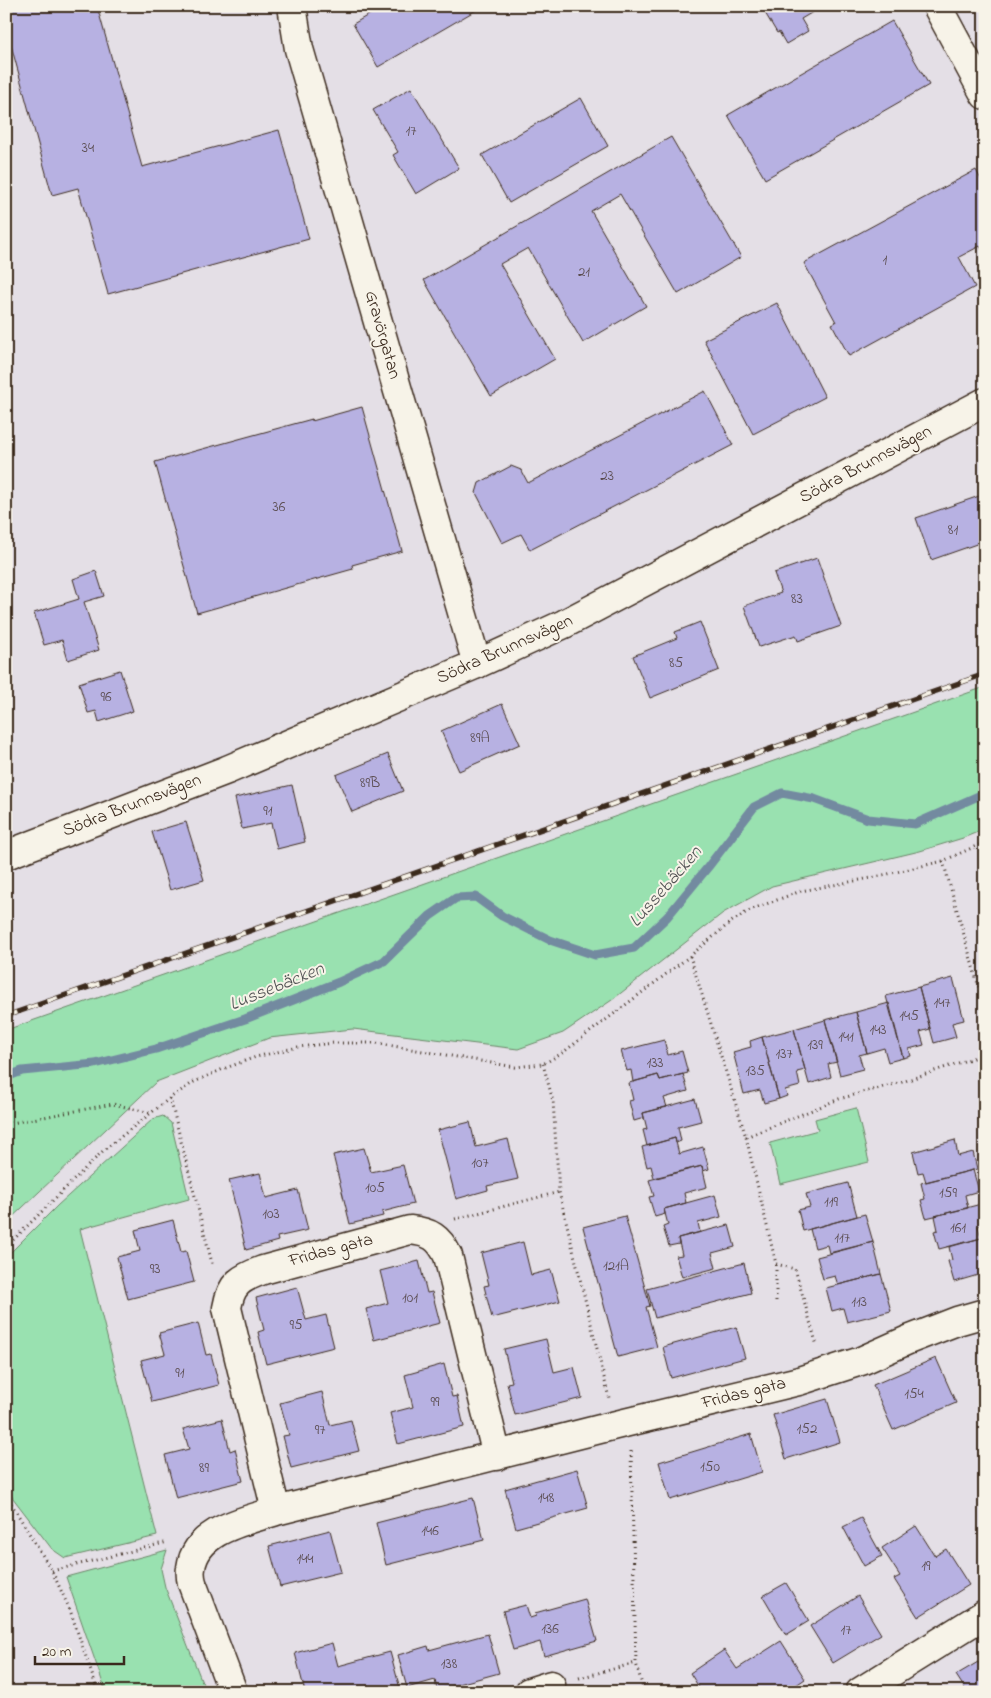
<svg xmlns="http://www.w3.org/2000/svg" width="991" height="1698" font-family="'Indie Flower',sans-serif">
<style>
.green{fill:#99e1b0;stroke:#6a8667}
.lines{fill:none;stroke-linecap:round;stroke-linejoin:round}
.stream{stroke:#738aa0;stroke-width:9}
.building{fill:#b7b1e2;stroke:#3b2a1e}
.minor-casing{stroke:#3b2a1e;stroke-width:31}
.tertiary-casing{stroke:#3b2a1e;stroke-width:31}
.path{stroke:#3b2a1e;stroke-width:3;stroke-dasharray:1 4;stroke-linecap:butt}
.minor{stroke:#f7f3e8;stroke-width:28}
.tertiary{stroke:#f7f3e8;stroke-width:28}
.rail-casing{stroke:#3b2a1e;stroke-width:5.5}
.rail{stroke:#f7f3e8;stroke-width:4;stroke-dasharray:11;stroke-linecap:butt}
.labels{text-anchor:middle;dominant-baseline:central;stroke-width:4;stroke-linejoin:round;paint-order:stroke}
.number-label{font-size:15px;fill:#5a4c4f}
.street-label{font-size:18px;fill:#3b2a1e;stroke:#f7f3e8}
.water-label{font-size:19px;font-style:italic;fill:#525254;stroke:#f7f3e8}
</style>
<rect width="100%" height="100%" fill="#e4dfe6"/>
<filter id="ink" filterUnits="userSpaceOnUse"><feTurbulence type="fractalNoise" baseFrequency=".02" numOctaves="2"/><feDisplacementMap in="SourceGraphic" scale="10" xChannelSelector="R" yChannelSelector="G"/><feConvolveMatrix kernelMatrix="1 2 1 2 8 2 1 2 1" color-interpolation-filters="sRGB"/></filter>
<g filter="url(#ink)">
<path class="green" d="M985 687V829L963 838 920 851 772 886 723 913 612 1000 563 1033 518 1049 353 1029 269 1038 156 1082 6 1223V1030Z
M856 1108 869 1162 780 1184 770 1143 818 1130 815 1119Z
M163 1116 171 1123 189 1199 80 1229 157 1536 65 1558 52 1549 6 1489V1257L58 1205 153 1119Z
M167 1550 161 1569 165 1587 206 1692H106L66 1577Z"/>
<g class="lines">
<path class="stream" d="M6 1077 22 1071 95 1064 156 1049 245 1019 339 982 384 961 430 916 456 898 476 897 502 916 550 940 595 955 634 948 667 917 708 867 754 807 782 793 814 799 868 819 915 824 985 793"/>
</g>
<path class="building" d="M6 6H97L142 167 279 130 309 239 108 294 78 188 52 195 6 27Z
M384 6H483L378 67 353 24Z
M761 6H823L801 19 808 31 786 44 779 32 777 33Z
M892 21 929 85 765 179 728 115Z
M411 88 459 168 416 194 393 155 398 152 373 110Z
M581 98 608 146 509 203 482 155Z
M671 137 741 257 678 294 620 194 591 211 646 306 583 343 528 248 500 264 555 359 491 396 424 280Z
M976 170 985 187V255L980 246 959 257 975 287 849 356 832 324 836 322 804 263Z
M777 303 825 397 753 434 704 340Z
M705 391 733 445 530 550 521 534 502 543 476 493 479 483 511 466 521 470 528 483Z
M362 407 402 551 352 565 353 569 197 613 155 462 312 419V421Z
M985 494V541L931 560 916 518Z
M817 558 841 626 798 641 796 635 759 647 744 606 781 593 774 573Z
M96 571 104 596 84 602 99 650 68 660 62 640 44 645 34 613 79 599 73 579Z
M700 622 719 670 650 698 633 656 677 638 675 632Z
M120 670 133 711 99 722 96 711 88 713 79 683Z
M502 704 520 744 459 771 441 731Z
M388 754 403 791 352 812 336 775Z
M292 785 305 842 277 849 271 823 242 829 235 798Z
M186 822 204 880 170 890 152 832Z
M953 978 964 1020 952 1023 956 1037 934 1043 919 987Z
M919 987 930 1029 920 1032 924 1045 909 1049 911 1056 903 1058 886 996Z
M889 1003 903 1058 888 1062 884 1048 867 1053 856 1012Z
M856 1012 867 1053 859 1055 863 1069 840 1075 825 1020Z
M825 1020 837 1062 828 1064 831 1077 809 1084 794 1029Z
M794 1029 805 1070 797 1072 800 1086 785 1090 787 1096 779 1099 762 1037Z
M762 1037 779 1099 764 1103 760 1090 744 1094 733 1052 751 1047 750 1041Z
M664 1040 668 1055 682 1051 688 1073 660 1080 658 1075 633 1082 631 1070 627 1071 621 1051Z
M683 1074 688 1091 664 1098 667 1107 643 1113 644 1118 634 1121 629 1101 633 1100 629 1083 658 1075 660 1080Z
M695 1099 701 1121 678 1127 681 1141 676 1143 675 1138 647 1146 643 1130 647 1129 643 1113Z
M470 1122 476 1147 508 1139 518 1179 487 1186 488 1190 456 1199 438 1130Z
M675 1138 679 1154 703 1147 709 1169 703 1171 702 1166 654 1178 651 1166 647 1167 642 1147Z
M955 1140 958 1156 973 1152 977 1169 926 1182 923 1172 918 1173 913 1152Z
M364 1148 371 1172 403 1165 413 1204 382 1212 383 1216 350 1224 333 1155Z
M702 1166 707 1187 684 1193 686 1203 664 1209 665 1214 655 1217 649 1197 654 1196 649 1180Z
M973 1170 979 1191 965 1195 968 1208 926 1218 921 1200 925 1199 921 1183Z
M260 1173 266 1198 298 1190 308 1230 277 1237 278 1241 246 1250 229 1180Z
M848 1183 857 1216 803 1231 798 1210 810 1207 806 1194Z
M715 1195 721 1217 698 1223 700 1232 678 1238 679 1244 669 1246 663 1227 668 1225 664 1209Z
M985 1203V1224L978 1226 981 1238 939 1249 934 1231 938 1230 935 1216Z
M865 1214 873 1242 829 1253 827 1245 815 1248 810 1229Z
M625 1216 650 1306 646 1307 657 1347 618 1357 583 1227Z
M173 1220 181 1252 186 1251 194 1282 128 1299 117 1257 140 1251 135 1230Z
M729 1225 735 1247 712 1253 716 1268 682 1277 676 1256 682 1255 678 1238Z
M985 1237V1273L954 1282 948 1261 952 1260 949 1247Z
M523 1242 531 1275 551 1270 560 1301 492 1318 484 1286 489 1285 481 1253Z
M873 1242 881 1274 838 1285 835 1276 823 1279 817 1257Z
M419 1261 427 1293 432 1292 440 1323 374 1340 366 1309 388 1303 380 1271Z
M744 1263 751 1293 655 1318 647 1289Z
M881 1274 891 1311 847 1322 843 1308 832 1311 826 1288Z
M297 1287 306 1320 326 1315 334 1347 266 1364 258 1332 264 1330 256 1298Z
M198 1323 206 1355 211 1354 219 1385 152 1402 141 1360 165 1354 159 1333Z
M736 1327 745 1358 671 1378 663 1347Z
M546 1339 554 1372 574 1367 582 1398 515 1415 507 1383 512 1382 504 1349Z
M936 1358 956 1403 893 1430 873 1385Z
M444 1364 452 1397 457 1396 464 1427 398 1444 390 1413 413 1407 405 1375Z
M322 1392 330 1425 351 1420 359 1451 291 1468 283 1436 289 1435 280 1403Z
M827 1399 840 1442 786 1459 773 1415Z
M222 1419 230 1451 235 1449 243 1481 176 1498 165 1455 189 1449 183 1429Z
M751 1434 762 1472 670 1500 659 1462Z
M577 1469 588 1508 516 1528 505 1489Z
M473 1498 484 1540 386 1565 376 1523Z
M861 1518 882 1556 864 1566 843 1527Z
M916 1526 935 1556 946 1549 969 1585 918 1617 894 1579 900 1576 882 1548Z
M330 1530 341 1572 280 1587 269 1546Z
M786 1583 809 1621 786 1635 763 1596Z
M858 1596 881 1634 833 1663 810 1626Z
M585 1599 597 1641 544 1656 540 1642 513 1650 503 1611 526 1605 530 1618 536 1616 535 1613Z
M488 1634 499 1673 437 1690 435 1680 407 1688 398 1655 428 1646 429 1650Z
M781 1641 805 1679 786 1692H702L690 1673 724 1650 737 1669Z
M332 1643 338 1666 390 1652 401 1692H305L295 1653Z
M978 1662 985 1673V1692H967L956 1675Z"/>
<g class="lines">
<g class="minor-casing">
<path id="minor" d="M292 6 299 49 477 664
M937 6 985 95
M276 1511 227 1308C231 1283 241 1278 263 1270L410 1230C430 1232 439 1237 448 1256L497 1456
M233 1692 192 1583C191 1579 190 1573 191 1568 196 1529 246 1521 276 1511L616 1425 799 1381 861 1361 908 1340 957 1321 985 1313
M529 1692 551 1685
M860 1692 985 1614"/>
</g>
<g class="tertiary-casing">
<path id="tertiary" d="M6 855 227 770 477 664 564 624 985 402"/>
</g>
<path class="path" d="M943 861 985 1009
M690 956 746 1137 776 1264 795 1269 817 1346
M543 1064 553 1101 559 1192 609 1398
M170 1098 213 1267
M6 1124 113 1104 151 1113
M746 1137 839 1099 902 1082 985 1054
M455 1219 559 1192
M6 1247 104 1150 170 1098 194 1082 223 1069 256 1057 298 1047 334 1043H376L515 1067 543 1064 561 1054 690 956 731 922 750 910 801 891 871 878 943 861 985 842
M776 1301V1264
M631 1451 636 1663 644 1692
M6 1495 52 1571 70 1610 98 1692
M52 1571 168 1542
M579 1678 636 1663"/>
<use href="#minor" class="minor"/>
<use href="#tertiary" class="tertiary"/>
<g class="rail-casing">
<path id="rail" d="M6 1016 985 674"/>
</g>
<use href="#rail" class="rail"/>
</g>
</g>
<g class="labels">
<g class="number-label">
<text x="411" y="131">17</text>
<text x="88" y="148">34</text>
<text x="885" y="260">1</text>
<text x="584" y="272">21</text>
<text x="607" y="476">23</text>
<text x="279" y="507">36</text>
<text x="953" y="530">81</text>
<text x="797" y="599">83</text>
<text x="676" y="663">85</text>
<text x="106" y="697">96</text>
<text x="480" y="738">89A</text>
<text x="370" y="783">89B</text>
<text x="268" y="811">91</text>
<text x="942" y="1003">147</text>
<text x="909" y="1016">145</text>
<text x="878" y="1030">143</text>
<text x="846" y="1037">141</text>
<text x="815" y="1045">139</text>
<text x="784" y="1054">137</text>
<text x="655" y="1063">133</text>
<text x="755" y="1071">135</text>
<text x="480" y="1163">107</text>
<text x="375" y="1188">105</text>
<text x="948" y="1193">159</text>
<text x="831" y="1202">119</text>
<text x="271" y="1214">103</text>
<text x="958" y="1228">161</text>
<text x="842" y="1238">117</text>
<text x="616" y="1266">121A</text>
<text x="155" y="1269">93</text>
<text x="410" y="1298">101</text>
<text x="859" y="1302">113</text>
<text x="296" y="1325">95</text>
<text x="180" y="1373">91</text>
<text x="914" y="1394">154</text>
<text x="435" y="1402">99</text>
<text x="807" y="1429">152</text>
<text x="320" y="1430">97</text>
<text x="710" y="1467">150</text>
<text x="204" y="1468">89</text>
<text x="546" y="1498">148</text>
<text x="430" y="1531">146</text>
<text x="305" y="1559">144</text>
<text x="926" y="1566">19</text>
<text x="550" y="1629">136</text>
<text x="846" y="1630">17</text>
<text x="449" y="1664">138</text>
</g>
<g class="street-label">
<text transform="translate(382 335) rotate(74)">Gravörgatan</text>
<text transform="translate(866 465) rotate(-28)">Södra Brunnsvägen</text>
<text transform="translate(505 650) rotate(-24)">Södra Brunnsvägen</text>
<text transform="translate(132 806) rotate(-21)">Södra Brunnsvägen</text>
<text transform="translate(331 1251) rotate(-15)">Fridas gata</text>
<text transform="translate(744 1394) rotate(-14)">Fridas gata</text>
</g>
<g class="water-label">
<text transform="translate(666 887) rotate(-49)">Lussebäcken</text>
<text transform="translate(277 987) rotate(-22)">Lussebäcken</text>
</g>
</g>
<rect width="991" height="1698" fill="none" stroke="#f7f3e8" stroke-width="25"/>
<rect x="12" y="12" width="966" height="1673" fill="none" stroke="#3b2a1e" stroke-width="2" filter="url(#ink)"/>
<path d="M35 1656v8h89v-8" fill="none" stroke="#3b2a1e" stroke-width="2.5"/>
<text x="42" y="1656" font-size="15" fill="#3b2a1e" stroke="#f7f3e8" stroke-width="4" paint-order="stroke">20 m</text>
</svg>
